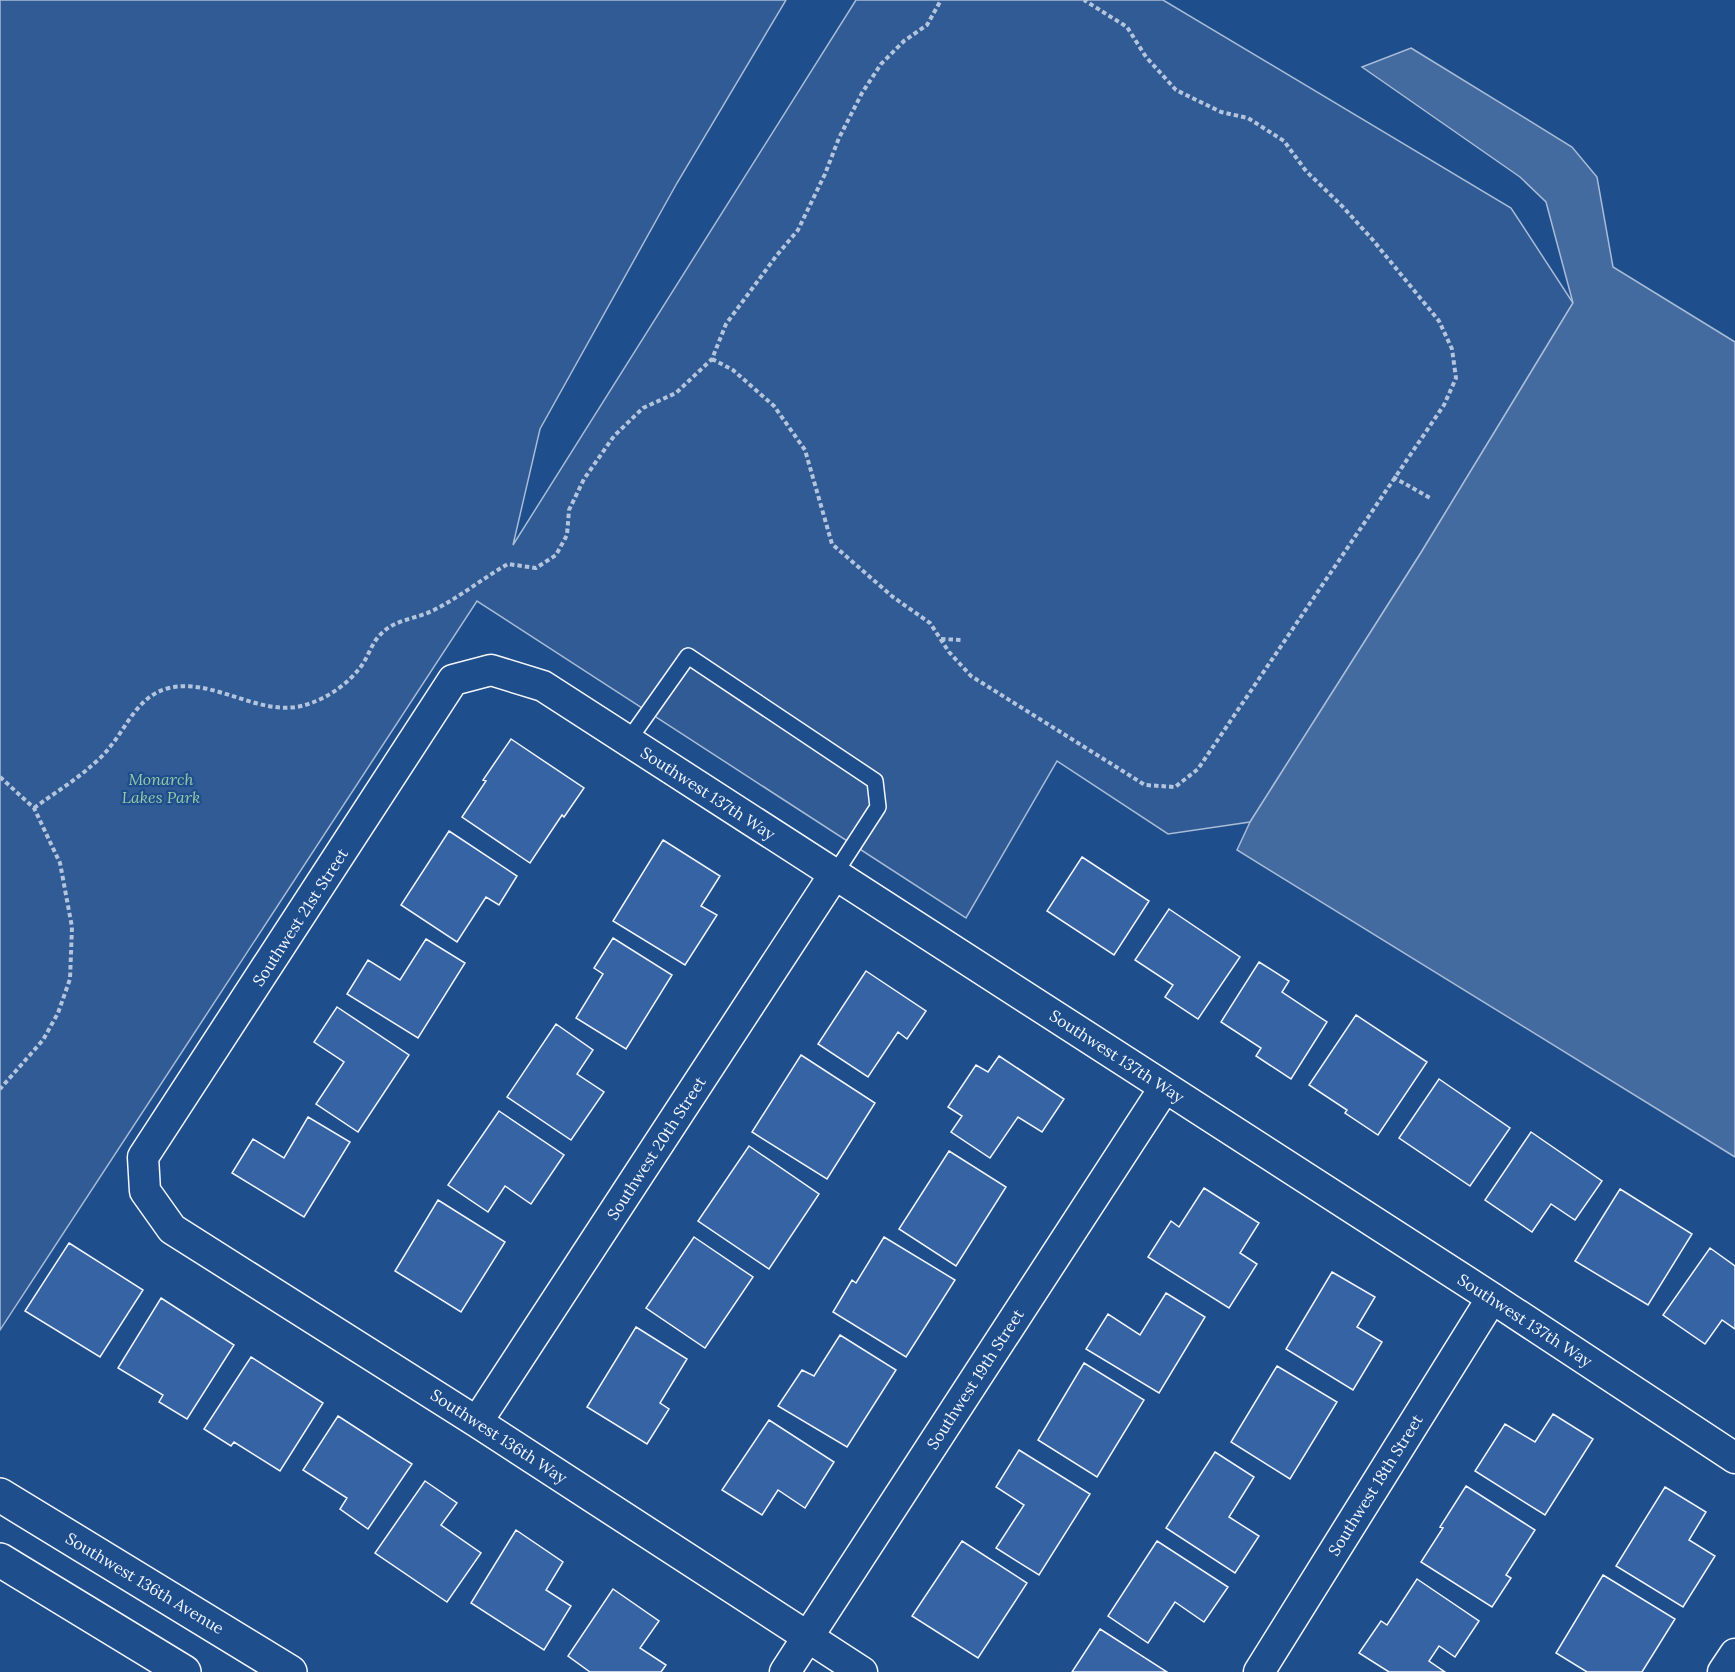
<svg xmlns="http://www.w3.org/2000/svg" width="1735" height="1672" font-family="Lora,serif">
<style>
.built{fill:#305b95;stroke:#a8bbd7;stroke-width:1.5}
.water{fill:#446ba0;stroke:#a8bbd7;stroke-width:1.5}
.building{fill:#3563a3;stroke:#f2f6ff;stroke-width:1.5}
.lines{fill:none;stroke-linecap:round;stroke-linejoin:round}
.lane-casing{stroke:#f2f6ff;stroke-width:18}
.street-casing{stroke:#f2f6ff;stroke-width:33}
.secondary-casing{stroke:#f2f6ff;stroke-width:36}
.path{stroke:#b3c4dc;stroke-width:4;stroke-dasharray:4.5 3;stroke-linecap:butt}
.lane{stroke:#1f4e8c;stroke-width:15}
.street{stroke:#1f4e8c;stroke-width:30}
.secondary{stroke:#1f4e8c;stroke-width:33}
.labels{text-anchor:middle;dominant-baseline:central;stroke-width:4.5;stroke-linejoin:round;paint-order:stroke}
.park-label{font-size:16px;font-style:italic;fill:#97c8a6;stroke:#1f4e8c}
.street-label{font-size:16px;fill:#f2f6ff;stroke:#1f4e8c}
</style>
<rect width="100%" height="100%" fill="#1f4e8c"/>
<path class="built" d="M0 0H786L677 183 540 429 513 545 856 0H1163L1511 208 1573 303 1422 551 1250 822 1168 834 1057 761 966 918 477 601 0 1330Z"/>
<path class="water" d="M1411 48 1572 147 1597 177 1613 267 1735 342V1157L1237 850 1250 822 1422 551 1573 303 1546 202 1520 177 1362 67Z"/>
<path class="building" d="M511 739 584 788 564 817 562 815 530 863 462 817 486 781 483 780Z
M449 831 517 876 499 905 486 897 457 942 401 905Z
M663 840 720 876 701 906 717 915 685 965 613 921Z
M1082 857 1149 901 1114 955 1047 911Z
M1169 909 1240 957 1198 1019 1165 997 1173 985 1135 960Z
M613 938 672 975 626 1049 576 1018 603 974 594 968Z
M426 939 465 963 418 1038 347 994 368 960 400 980Z
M1259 962 1289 981 1282 992 1327 1022 1291 1079 1256 1056 1261 1048 1221 1022Z
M866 971 926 1011 907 1039 898 1032 868 1077 818 1044Z
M337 1007 409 1055 358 1132 316 1104 344 1062 314 1042Z
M1356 1015 1427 1062 1378 1135 1345 1113 1347 1110 1309 1085Z
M556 1024 593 1050 577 1074 604 1092 571 1140 507 1097Z
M801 1055 875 1103 827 1179 752 1132Z
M999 1056 1064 1099 1042 1132 1018 1117 990 1158 951 1132 962 1116 948 1107 976 1065 988 1072Z
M1439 1079 1510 1128 1470 1186 1399 1138Z
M499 1111 564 1155 531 1204 505 1186 488 1212 448 1185Z
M308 1117 350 1142 304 1217 232 1173 253 1139 284 1158Z
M1531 1132 1602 1181 1575 1220 1551 1204 1532 1232 1485 1200Z
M749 1146 819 1194 769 1269 698 1221Z
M949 1151 1006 1187 956 1266 899 1229Z
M1204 1188 1259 1223 1240 1253 1257 1264 1229 1308 1148 1257 1171 1221 1179 1227Z
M1620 1189 1692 1234 1648 1305 1575 1261Z
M438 1200 505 1242 461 1312 395 1271Z
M694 1237 753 1277 705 1348 646 1308Z
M884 1237 955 1280 906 1357 833 1312 852 1280 856 1283Z
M69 1243 143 1290 100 1357 25 1311Z
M1710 1248 1735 1266V1329L1722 1320 1705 1344 1663 1315Z
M1332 1272 1375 1297 1357 1327 1382 1342 1353 1390 1286 1349Z
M1166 1293 1205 1317 1159 1393 1086 1349 1108 1314 1140 1335Z
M161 1298 234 1345 187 1419 159 1402 163 1395 118 1368Z
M636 1327 687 1359 660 1403 669 1409 647 1444 587 1407Z
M840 1335 896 1370 847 1447 778 1406 802 1370 814 1376Z
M251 1357 323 1403 280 1471 234 1442 231 1446 204 1429Z
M1084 1363 1144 1400 1097 1477 1038 1440Z
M1277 1366 1337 1402 1290 1479 1231 1442Z
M1553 1414 1593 1439 1545 1515 1475 1471 1505 1424 1535 1442Z
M338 1416 412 1464 368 1529 340 1509 347 1498 303 1470Z
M769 1420 834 1462 805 1508 778 1490 762 1515 722 1490Z
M1019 1450 1090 1494 1039 1575 996 1548 1024 1505 996 1487Z
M1215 1452 1254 1477 1229 1517 1259 1536 1235 1573 1166 1528Z
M425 1481 457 1503 441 1525 481 1553 447 1602 375 1553Z
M1466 1486 1535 1530 1506 1575 1511 1578 1492 1607 1421 1562 1443 1528 1440 1527Z
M1665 1487 1706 1512 1689 1540 1715 1556 1683 1607 1616 1566Z
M516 1530 563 1562 546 1590 571 1606 544 1650 471 1603Z
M962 1541 1027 1583 978 1658 912 1616Z
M1157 1541 1228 1587 1204 1622 1175 1602 1148 1643 1108 1616Z
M1603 1575 1675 1619 1642 1672H1587L1556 1653Z
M1417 1579 1479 1621 1455 1657 1439 1646 1429 1661 1445 1672H1389L1359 1653 1381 1621 1387 1625Z
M613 1589 659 1621 640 1648 666 1665 661 1672H590L568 1656Z
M1100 1629 1167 1672H1072Z"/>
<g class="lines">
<g class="lane-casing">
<path id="lane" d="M628 741 688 656 875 781 878 807 834 875"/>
</g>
<g class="street-casing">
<path id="street" d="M477 1422 834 875
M785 1672 1165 1087
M862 1672 477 1422 172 1229 145 1191 143 1157 453 680 491 670 543 686 1492 1298 1735 1458
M1259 1672 1492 1298
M1723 1672 1735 1654"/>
</g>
<g class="secondary-casing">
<path id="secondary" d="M0 1495 290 1672
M0 1560 184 1672"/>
</g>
<path class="path" d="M712 359 733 370 774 406 805 450 832 544 893 597 930 623 949 652 971 676 1145 785 1175 787 1198 769 1444 405 1456 378 1452 349 1439 321 1372 239 1342 206 1306 171 1284 141 1248 118 1221 112 1176 90 1146 57 1127 27 1084 0
M1393 477 1432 499
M941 639 961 640
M0 777 34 808 60 863 72 927 70 979 58 1013 43 1040 0 1089
M34 808C53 794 73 782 90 767 96 762 104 755 109 748 128 726 137 696 169 688 217 677 264 722 311 703 329 697 348 683 359 669 368 659 371 643 381 634 395 619 417 619 434 610 460 597 483 578 508 564L536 568 556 555 567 535 569 510 584 479 614 436 643 408 676 393 712 359 726 324 777 255 798 230 825 174 839 138 862 93 881 64 904 41 927 25 941 0"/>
<use href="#lane" class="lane"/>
<use href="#street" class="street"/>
<use href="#secondary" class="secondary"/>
</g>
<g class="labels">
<g class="park-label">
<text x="161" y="779">Monarch<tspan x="161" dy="18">Lakes Park</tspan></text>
</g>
<g class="street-label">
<text transform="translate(708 793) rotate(33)">Southwest 137th Way</text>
<text transform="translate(300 917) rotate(-57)">Southwest 21st Street</text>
<text transform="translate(1117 1056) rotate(33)">Southwest 137th Way</text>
<text transform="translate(656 1148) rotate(-57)">Southwest 20th Street</text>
<text transform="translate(1525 1320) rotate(33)">Southwest 137th Way</text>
<text transform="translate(975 1379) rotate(-57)">Southwest 19th Street</text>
<text transform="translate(499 1436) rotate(33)">Southwest 136th Way</text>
<text transform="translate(1375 1485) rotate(-58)">Southwest 18th Street</text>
<text transform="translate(145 1583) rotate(31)">Southwest 136th Avenue</text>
</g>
</g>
</svg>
